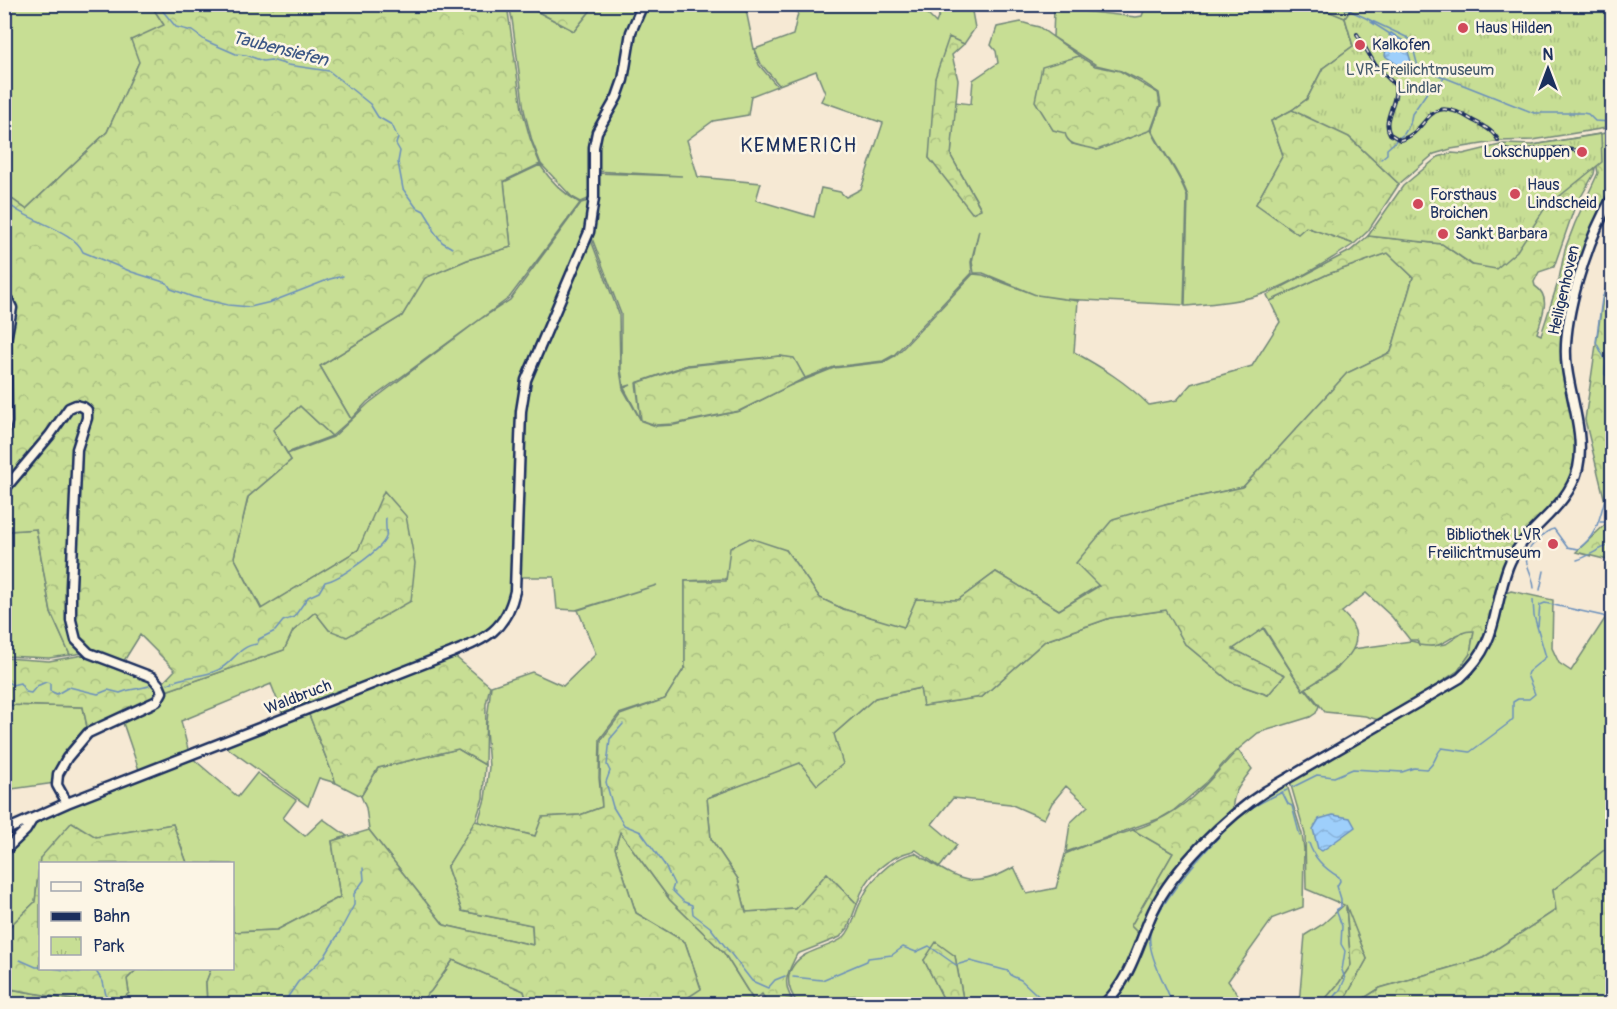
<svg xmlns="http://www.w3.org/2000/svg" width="1617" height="1009" font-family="Pangolin,sans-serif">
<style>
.grass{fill:#c7de94;stroke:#718679;stroke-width:1.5}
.forest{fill:url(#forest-crowns);stroke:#718679;stroke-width:1.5}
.park{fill:url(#park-tufts);stroke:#718679;stroke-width:1.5}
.water{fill:url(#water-waves);stroke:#6a8fbc;stroke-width:1.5}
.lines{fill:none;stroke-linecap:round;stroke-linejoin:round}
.stream{stroke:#6a8fbc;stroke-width:1.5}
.secondary-casing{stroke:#1b2f5e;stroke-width:13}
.secondary{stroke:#fcf5e5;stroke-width:8}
.rail-casing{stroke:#1b2f5e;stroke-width:4}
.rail{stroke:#fcf5e5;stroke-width:1.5;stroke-dasharray:4.5;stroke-linecap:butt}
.poi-dot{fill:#d1495b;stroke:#fcf5e5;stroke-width:2}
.labels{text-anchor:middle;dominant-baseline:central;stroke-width:5;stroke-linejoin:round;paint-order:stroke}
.poi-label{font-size:16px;fill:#1b2f5e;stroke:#fcf5e5;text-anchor:start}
.park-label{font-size:16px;fill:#465b6c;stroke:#fcf5e5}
.street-label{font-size:16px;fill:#1b2f5e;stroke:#fcf5e5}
.water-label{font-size:18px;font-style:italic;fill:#3c5785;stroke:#fcf5e5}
.quarter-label{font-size:20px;letter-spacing:1.5px;fill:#1b2f5e;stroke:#fcf5e5}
</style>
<defs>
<pattern id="forest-crowns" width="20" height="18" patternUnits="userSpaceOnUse" patternTransform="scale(1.5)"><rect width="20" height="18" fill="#c7de94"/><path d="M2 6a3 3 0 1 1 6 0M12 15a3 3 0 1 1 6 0" fill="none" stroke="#aabf82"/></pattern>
<pattern id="park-tufts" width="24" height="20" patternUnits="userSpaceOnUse" patternTransform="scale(1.5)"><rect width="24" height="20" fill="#c7de94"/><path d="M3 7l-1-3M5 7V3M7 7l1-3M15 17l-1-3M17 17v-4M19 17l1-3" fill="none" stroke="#aabf82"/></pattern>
<pattern id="water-waves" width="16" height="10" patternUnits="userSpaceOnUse" patternTransform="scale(1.5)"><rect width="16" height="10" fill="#9ecffb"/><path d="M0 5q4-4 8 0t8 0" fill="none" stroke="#88b2da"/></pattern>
</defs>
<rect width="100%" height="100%" fill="#f6e9d4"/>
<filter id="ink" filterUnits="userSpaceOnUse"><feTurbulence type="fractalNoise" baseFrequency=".0167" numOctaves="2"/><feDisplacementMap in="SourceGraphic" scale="12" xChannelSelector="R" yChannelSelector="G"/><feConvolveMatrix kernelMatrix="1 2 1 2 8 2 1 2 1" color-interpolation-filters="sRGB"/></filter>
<g filter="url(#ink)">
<path class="grass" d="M963 4 971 6 975 28 964 44 949 38 929 158 981 208 951 156 955 102 971 104 973 80 998 63 996 51 991 45 997 27 1021 22 1031 25 1039 27 1079 56 1074 58 1065 133 1072 144 1087 146 1097 150 1151 130C1162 153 1179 172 1187 196L1184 305 1063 299 1037 295 1078 301 1074 352C1101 367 1126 382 1149 405L1177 400 1191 384 1252 366 1280 322 1270 301 1328 274 1388 253 1413 277 1391 352 1347 373 1243 487 1165 504 1099 585 1059 610 996 572 958 600H916L904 628 843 609 820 598 786 550 728 571 726 579 685 581V667L665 699 619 714 600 739 599 778 602 807 580 815 543 817 535 836 478 822 485 799 489 767 486 729 491 686 532 672 563 686 596 654 578 610 657 585 576 610 557 609 554 577H517L523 411 528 381 589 235 619 314 620 370 623 389 641 421 656 426 674 425 740 411 789 386 834 368 884 362 895 356 905 346 973 274 983 275 1036 295 983 273H974L972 262 979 230 971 262 972 273 894 355 883 361 834 367 805 378 794 359 780 356 687 365 636 383 641 420 624 388 631 385 624 387 621 370V314L590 233 595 173 682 176 595 171 598 133 618 98 632 33 645 5H745L754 49 759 65 777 86 751 96 748 115 713 121 687 140 698 177 761 183 756 200 814 217 821 188 840 192 846 197 861 189 883 123 821 101 825 93 816 71 779 85 761 64 755 49 793 35 798 13 787 5H918L936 23 943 5Z
M1313 4 1345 18 1353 46 1323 68 1307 99 1292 110 1271 121 1283 155 1256 204 1306 227 1354 244C1327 262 1298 280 1268 292 1248 301 1208 304 1185 306L1188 196C1180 172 1163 153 1152 130L1161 105 1159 93 1141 81 1121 71 1096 65 1053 37 1054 8 1136 17 1142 16 1146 5Z
M5 5H151L164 25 139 62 107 132 26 209 5 194Z
M509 5H525L574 31 595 5H641L615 97 600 121 593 197 581 202 572 197 541 164 532 141 524 110 512 19Z
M540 165C550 180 564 194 580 203L509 298 367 402 351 419 320 366 402 316 424 278 467 260 511 247 504 182Z
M592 200 587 231 525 380 514 591 510 606 486 636 284 717 271 684 181 721 189 753 140 773 122 720 163 692 284 650 293 631 315 612 329 630 358 550 262 609 234 557 248 497 291 460 287 454 333 437 369 403 482 318 510 300 581 203Z
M300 406 332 436 287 453 273 430Z
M36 529 51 613 70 655 49 658 5 656 4 540 9 531Z
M1511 591 1553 600 1552 648 1559 663 1571 671 1608 614 1612 618V844L1553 890 1556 910 1483 958 1380 988 1355 1004H1342L1367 959 1346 907 1351 965 1339 983 1321 1004H1299L1305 935 1323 924 1344 905 1306 889 1305 834 1290 782 1294 778 1462 679 1503 594Z
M1167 610 1185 644 1231 682 1268 695 1284 675 1233 649 1263 628 1303 690 1305 689 1319 706 1316 713 1310 717 1258 733 1229 757 1207 782 1173 811 1161 818 1066 852 1070 823 1088 806 1066 786 1052 803 1044 819 1010 804 953 798 932 824 957 845 940 867 916 850C887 857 866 875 857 904L827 873 796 909 746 912 738 879 711 839 707 798 800 762 818 784 834 734 875 698 920 688 924 706 982 697 1045 641 1110 618Z
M1467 630 1474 631 1470 654 1458 671 1382 721 1365 716 1325 712 1306 688 1337 669 1353 649 1411 641 1431 646 1446 644Z
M5 705 83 707 88 732 55 783 5 790Z
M308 712 336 783 319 778 308 806 222 744Z
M458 749 485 765 483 798 475 823 447 867 462 911 532 925 533 945 444 925 369 830 366 808 361 796 378 768Z
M191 757 238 797 257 773 296 800 283 818 305 836 323 819 347 836 332 841 340 897 277 930 233 932 232 864 187 863 173 824 96 837 40 858 35 902 5 931V854L34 820Z
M1281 785H1287L1302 834 1304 849 1303 907 1273 918 1228 981 1245 1004H1107L1120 992 1131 973 1158 907 1178 877 1242 809Z
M1133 830 1173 853 1131 926 1140 935 1117 988 1099 1004H964L955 956 924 960 946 1004H875L863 995 849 996 848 1004H798C790 993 784 979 793 966 803 949 832 948 844 937 852 929 854 918 858 908 868 882 888 859 915 853 955 876 968 894 1014 867L1027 894 1056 888 1065 854 1084 846Z
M620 832 670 900 724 953 754 1001 750 1004H678L701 988 685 942 636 913 615 848Z
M453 960 524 991 528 1004H417L431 991Z
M137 969H211L206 982 207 1004H116L129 993 127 979Z
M4 988 84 1002 86 1004H5Z"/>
<path class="forest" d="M151 5H507L522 109 530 138 540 164 504 181 511 247 467 260 425 278 402 316 320 366 351 419 332 436 300 406 273 430 291 460 248 497 234 557 261 609 358 550 384 491 406 516 415 563 411 601 347 637 329 630 315 612 293 631 284 650 163 692 161 685 175 670 140 635 122 664 89 652 70 655 51 613 36 529 9 531 5 540V194L26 209 107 132 139 62 131 40 164 25Z
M525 5H595L574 31Z
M1313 5H1367L1349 137 1399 184 1368 231 1354 244 1306 227 1298 234 1256 204 1283 155 1271 121 1292 110 1307 99 1323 68 1353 46 1345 18Z
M949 37 964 44 952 55 958 80 951 156 981 209 972 213 929 158 935 78Z
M1079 56 1095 66 1120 71 1158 93 1160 105 1151 130 1097 150C1085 145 1068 148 1065 133L1053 130 1035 101 1042 67Z
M1612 132V191L1603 207 1565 320 1562 366 1574 429 1577 453 1575 473 1565 496 1511 551 1505 565 1490 631 1477 657 1459 676 1399 712 1458 671 1470 654 1474 631C1461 630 1450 640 1438 645 1432 647 1425 646 1419 645L1417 640H1410L1392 617 1366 593 1342 612C1380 647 1331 672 1303 690L1264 628 1233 649 1285 675 1268 695 1231 682 1185 644 1166 610 1110 618 1045 641 982 697 923 706 920 688 875 698 834 734 843 764 817 785 800 763 707 798 711 839 738 879 746 912 796 909 827 873 857 904 848 928 840 937 797 954C789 971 781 981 792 999L786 1000 784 1004H768L762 994 754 1001 724 953 670 900 620 832 615 848 636 913 685 942 701 989 678 1004H528L524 991 453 960 431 991 417 1004H207L206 982 211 969 232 968 233 932 277 930 340 897 332 841 369 830 444 925 533 945 532 925 462 911 447 867 475 821 535 836 542 817 580 815 602 807 600 778 601 740 620 715 665 699 685 667V581H726L730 548 750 538 786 550 820 598 843 609 904 627 916 599 958 600 996 572 1059 610 1099 586 1076 563 1113 519 1165 504 1243 487 1347 373 1391 352 1413 277 1388 253 1328 274 1270 301 1267 295 1350 251 1368 236 1442 244 1472 265 1479 264 1592 162 1595 168 1594 174 1574 209 1554 267 1539 272 1534 282 1535 286C1552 297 1542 316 1537 333L1541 335 1559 279 1565 249 1575 223 1598 173 1596 162 1533 145Z
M1612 276V506L1607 510 1585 420 1603 297Z
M780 356 794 358 805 378 739 411 674 424 655 425 641 420 637 383 687 366Z
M1612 518V561L1576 552Z
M89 654 151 678 159 686 156 700 88 732 83 707 5 705V658L49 661Z
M452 654 490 686 486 704 485 765 458 749 378 768 361 796 336 783 308 712Z
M1238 750 1252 769C1242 782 1231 794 1233 811L1174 874 1140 935 1131 926 1173 853 1133 830C1162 821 1188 804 1209 781 1219 771 1227 760 1238 750Z
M72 822 96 837 173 824 187 863 40 864V968L137 969 127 979 129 993 116 1004H86L84 1002 5 988V931L35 902 40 858Z
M1612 844V1004H1355L1380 988 1483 958 1556 910 1553 890Z
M1346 905 1367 959 1342 1004H1321L1339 983 1351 965Z
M936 942 955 956 964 1004H946L924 960Z"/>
<path class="park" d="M1354 5H1612V127L1533 140 1501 141 1451 149 1434 154 1399 184 1349 137 1292 110 1307 99 1323 68 1353 46 1345 18Z
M1601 134 1602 162 1545 208 1517 251 1496 269 1473 265 1442 244 1368 236 1403 186 1438 157 1452 153 1463 154 1504 144 1533 145Z"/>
<path class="water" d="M1391 33 1405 42 1412 65 1408 72 1385 56 1386 47 1394 38 1389 35Z
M1333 815 1350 818 1355 827 1322 851 1318 849 1313 829 1319 819Z"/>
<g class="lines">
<path class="stream" d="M157 4 176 27 192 31 206 41 236 54 246 55 263 61 271 60 288 65 329 71 370 104 378 117 392 125 398 138 396 144 400 151 398 162 403 189 416 207 424 211 432 224 433 230 442 242 452 248
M1336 4 1406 37 1411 40 1418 67 1534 113H1583L1588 114 1595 121 1612 122
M1371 22 1390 34
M1381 159 1387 154V149L1395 142 1396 140 1404 134 1410 124 1412 114 1428 91 1444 78
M4 200C24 221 74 229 83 252L132 272 167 283 171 289 193 297 228 305 250 307 271 302 330 279 343 276
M1612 272 1602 299 1596 342 1606 361 1605 374 1612 383
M1612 443C1602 453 1611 464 1612 477
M1600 522H1606L1612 517
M1577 560C1590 556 1602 546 1612 545
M1534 588C1532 565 1515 559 1538 540 1543 535 1547 530 1554 529L1567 547 1578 549C1599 535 1600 514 1607 492L1612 488
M1540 590 1544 571
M1538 626 1540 605 1545 603 1603 616 1612 622
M4 679 12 685 20 683 26 692 31 693 37 686 46 682 50 683V691L57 694 69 687 98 694 108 690 120 693C128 689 139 689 149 686
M168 684C183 675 202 678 218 670 233 663 238 646 257 644L259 639 275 631 283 621 294 617 308 597 319 592 325 582C338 580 382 550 386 537 387 532 385 523 386 518
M623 724 610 739 607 765 610 771 606 782 613 807 624 825 641 832 664 864 674 884 672 890 684 902 692 905 693 914 710 927 752 981 768 988 775 980 785 976
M1293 787 1317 775 1334 777 1353 769 1402 772 1414 768 1427 769C1436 764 1435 754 1442 748L1470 752 1509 723 1513 719V702L1518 699H1529L1535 694 1527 675 1528 672 1546 657 1534 616 1533 600
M1282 792 1288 804 1292 806 1300 836
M1309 843C1314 859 1325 869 1339 877L1340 881 1337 886 1341 899V907L1336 910 1342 926 1341 944 1345 951 1342 970 1345 979 1340 990 1329 1004
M20 960 36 967H40
M51 968 79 972 92 968
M94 968 103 982 108 1004
M793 977 822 980 867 961 868 958 892 955 903 947 916 952 929 946 956 965 970 961 1008 971 1012 976 1021 980 1047 1004
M283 1004 298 982 325 956 339 933 354 905V894L364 880 363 868
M1169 1004 1171 1000C1165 984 1147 952 1150 935 1154 906 1224 825 1250 809 1261 802 1274 796 1287 790"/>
<g class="secondary-casing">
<path id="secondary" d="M4 299 8 300 12 308 6 340 7 422 4 435
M4 490 50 435 69 408 76 405 83 407 87 410V418L77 449 71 587V620L76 640 89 653 152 677 159 685 162 692 157 701 88 733 67 758 58 774 57 785 67 803
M4 831 67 803 451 653C485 639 506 631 515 591L521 411 526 380 589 232 594 198V147L597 132 617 97 623 80 631 32 643 4
M4 851 26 830 32 820
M1104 1004C1131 979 1138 944 1153 911 1173 869 1227 816 1266 791L1460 678C1499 643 1492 611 1508 567 1523 527 1567 512 1578 468 1585 436 1571 399 1567 368 1560 322 1588 238 1612 198"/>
</g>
<use href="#secondary" class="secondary"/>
<g class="rail-casing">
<path id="rail" d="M1357 34 1376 66 1395 85C1399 102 1381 119 1390 134L1400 140C1431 132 1424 90 1472 120 1481 125 1493 130 1498 140
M1502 149 1510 151 1560 148 1586 152"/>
</g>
<use href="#rail" class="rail"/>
</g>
</g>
<g class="poi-dot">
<circle cx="1463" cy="28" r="6"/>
<circle cx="1360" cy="45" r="6"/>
<circle cx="1582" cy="152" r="6"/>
<circle cx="1515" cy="194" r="6"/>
<circle cx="1418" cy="204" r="6"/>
<circle cx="1443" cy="234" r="6"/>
<circle cx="1553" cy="544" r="6"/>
</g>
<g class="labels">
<g class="poi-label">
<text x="1475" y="28">Haus Hilden</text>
<text x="1372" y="45">Kalkofen</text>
<text x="1570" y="152" text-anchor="end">Lokschuppen</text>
<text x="1527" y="185">Haus<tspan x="1527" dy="18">Lindscheid</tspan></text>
<text x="1430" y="195">Forsthaus<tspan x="1430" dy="18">Broichen</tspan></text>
<text x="1455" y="234">Sankt Barbara</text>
<text x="1541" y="535" text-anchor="end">Bibliothek LVR<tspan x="1541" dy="18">Freilichtmuseum</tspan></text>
</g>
<g class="park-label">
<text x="1420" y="70">LVR-Freilichtmuseum<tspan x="1420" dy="18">Lindlar</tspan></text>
</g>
<g class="street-label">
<text transform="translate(1564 290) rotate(-77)">Heiligenhoven</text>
<text transform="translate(298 697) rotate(-21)">Waldbruch</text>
</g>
<g class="water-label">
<text transform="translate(280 49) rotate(14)">Taubensiefen</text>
</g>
<g class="quarter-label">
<text x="799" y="145">KEMMERICH</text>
</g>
</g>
<rect width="1617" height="1009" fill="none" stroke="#fcf5e5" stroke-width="24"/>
<rect x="12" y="12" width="1593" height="985" fill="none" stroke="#1b2f5e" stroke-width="2" filter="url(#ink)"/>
<rect x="39" y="862" width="195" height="108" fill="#fcf5e5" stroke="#a2a6af" stroke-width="1.5"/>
<rect x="51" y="882" width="30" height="9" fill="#fcf5e5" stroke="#a2a6af" stroke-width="1.5"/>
<text x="93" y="892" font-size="18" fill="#1b2f5e">Straße</text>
<rect x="51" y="912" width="30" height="9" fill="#1b2f5e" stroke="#a2a6af" stroke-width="1.5"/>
<text x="93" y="922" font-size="18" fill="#1b2f5e">Bahn</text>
<rect x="51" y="937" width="30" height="18" fill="url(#park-tufts)" stroke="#a2a6af" stroke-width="1.5"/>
<text x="93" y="952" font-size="18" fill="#1b2f5e">Park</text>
<g transform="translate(1548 69)" stroke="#fcf5e5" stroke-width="4.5" paint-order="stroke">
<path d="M0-4.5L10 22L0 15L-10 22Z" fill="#1b2f5e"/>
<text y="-9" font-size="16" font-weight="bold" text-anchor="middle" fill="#1b2f5e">N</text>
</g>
</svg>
